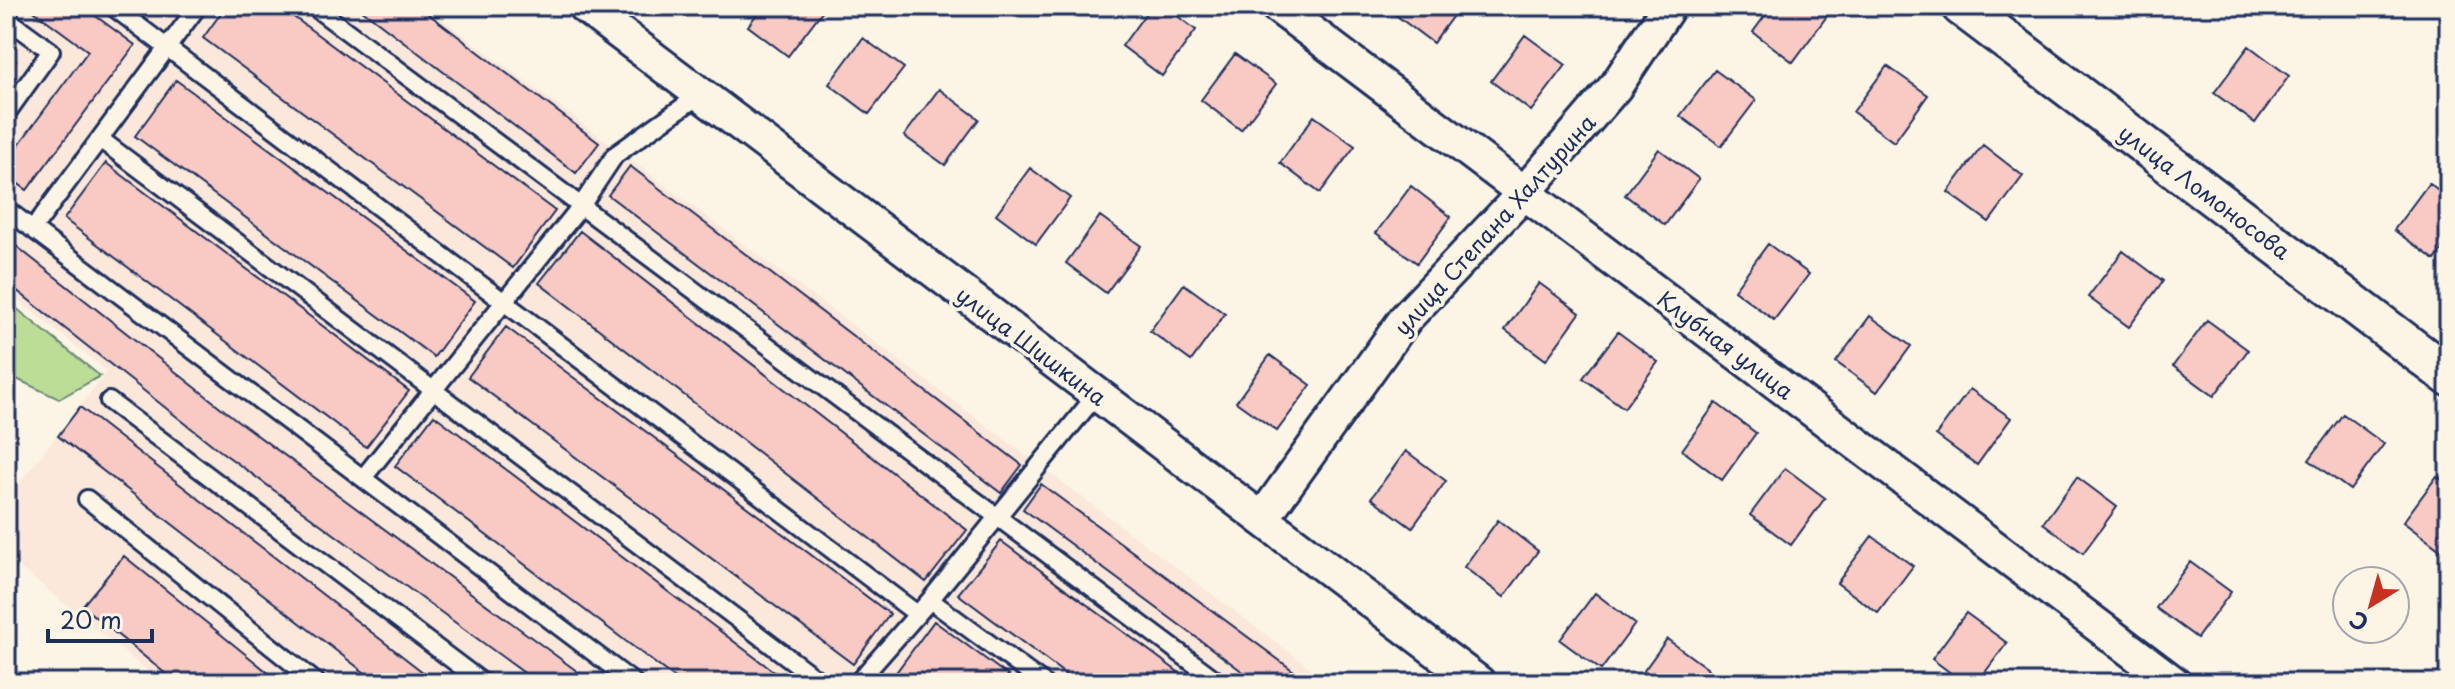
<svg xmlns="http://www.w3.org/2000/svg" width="2455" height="689" font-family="'Playpen Sans',sans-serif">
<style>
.built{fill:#fbe8db}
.green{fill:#bbdd96;stroke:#6b867a;stroke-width:2}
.building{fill:#f9c9c4;stroke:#1b2f5e;stroke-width:2}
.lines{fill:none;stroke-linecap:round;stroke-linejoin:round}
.service-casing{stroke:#1b2f5e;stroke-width:22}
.minor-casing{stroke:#1b2f5e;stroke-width:38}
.tertiary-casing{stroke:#1b2f5e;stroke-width:44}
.service{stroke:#fcf5e5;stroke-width:16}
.minor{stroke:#fcf5e5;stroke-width:32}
.tertiary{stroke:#fcf5e5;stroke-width:38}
.labels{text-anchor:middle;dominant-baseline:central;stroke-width:7;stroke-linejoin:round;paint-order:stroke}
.street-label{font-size:22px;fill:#1b2f5e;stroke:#fcf5e5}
</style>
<rect width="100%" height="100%" fill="#fcf5e5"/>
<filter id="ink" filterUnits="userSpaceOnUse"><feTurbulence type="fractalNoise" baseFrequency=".0125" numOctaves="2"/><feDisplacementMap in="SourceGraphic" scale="16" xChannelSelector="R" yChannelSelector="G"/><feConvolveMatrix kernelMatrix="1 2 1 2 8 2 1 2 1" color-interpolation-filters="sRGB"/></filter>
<g filter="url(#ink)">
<path class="built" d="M6 6H425L1331 683H162L6 556V500L107 371 6 291Z"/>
<path class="green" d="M6 300 100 376 59 399 6 374Z"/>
<path class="building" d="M27 6H82L135 45 27 190 6 175V162L88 51Z
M226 6H279L555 211 513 268 203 38Z
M357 6H418L599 143 576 173Z
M763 6H817L823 10 788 56 748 26Z
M1151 6H1164L1196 30 1162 76 1122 46Z
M1398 6H1460L1433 43 1393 13Z
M1772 6H1814L1827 16 1793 62 1753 32Z
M1525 35 1566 65 1531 111 1491 81Z
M863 38 904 68 869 114 829 84Z
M2249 46 2289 76 2255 123 2214 93Z
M6 54 16 61 6 74Z
M1235 54 1276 84 1241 130 1201 100Z
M1887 66 1928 95 1894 142 1853 112Z
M1715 70 1756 100 1721 146 1680 116Z
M176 80 475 301 434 357 135 136Z
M939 89 979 119 945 165 904 136Z
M1314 116 1355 146 1320 193 1280 163Z
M1983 145 2023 176 1989 222 1948 192Z
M1659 149 1699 179 1665 225 1625 195Z
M106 163 409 391 366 447 64 219Z
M630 166 1022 465 1001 493 608 195Z
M1030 168 1070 198 1036 244 996 214Z
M2429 183 2449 198V240L2435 260 2394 230Z
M1411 186 1451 217 1417 263 1376 233Z
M1100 216 1141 246 1106 293 1066 263Z
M580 231 967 530 926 582 539 283Z
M6 238 238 421 593 683H538L219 450 6 282Z
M1768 244 1809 274 1774 320 1734 290Z
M2123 251 2163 281 2129 327 2088 297Z
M1539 283 1580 313 1546 360 1505 330Z
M1184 284 1225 314 1191 361 1150 331Z
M1870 316 1911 346 1877 392 1836 362Z
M2207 320 2248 350 2214 396 2173 366Z
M506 327 890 614 853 664 468 377Z
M1618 332 1658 362 1624 408 1583 378Z
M1270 355 1311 385 1277 431 1236 402Z
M1970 389 2011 418 1977 465 1936 435Z
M1716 403 1756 433 1722 480 1682 450Z
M80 407 437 683H378L58 436Z
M2343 414 2384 444 2350 490 2309 460Z
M434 415 789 683H681L395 466Z
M1406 451 1446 481 1412 528 1371 498Z
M1785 468 1825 498 1791 545 1750 515Z
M2437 476 2449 485V544L2443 552 2403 522Z
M2077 477 2117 507 2083 553 2043 523Z
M1041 484 1310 683H1258L1023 509Z
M1498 520 1538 551 1504 597 1464 567Z
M1872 536 1913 566 1878 613 1837 583Z
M1001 541 1193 683H1077L958 594Z
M124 556 281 683H177L82 606Z
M2190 562 2231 592 2197 638 2156 608Z
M1595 593 1635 624 1601 670 1560 640Z
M1966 613 2007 643 1977 683H1964L1932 659Z
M934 621 1018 683H900L892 678Z
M1667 639 1708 669 1698 683H1635Z"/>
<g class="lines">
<g class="service-casing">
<path id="service" d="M112 6 917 614
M313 6 1220 683
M6 18 51 51 6 114
M100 139 822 683
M6 209 634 683
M33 229 198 6
M109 401 483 683
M363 478 581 206 615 155 701 94
M87 499 317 683
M930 600 1043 683
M857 683 930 600 1097 394"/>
</g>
<g class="minor-casing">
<path id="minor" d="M584 6 1479 683
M1277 6 2174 683
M1262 519 1406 318 1524 193 1616 86 1669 6"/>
</g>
<g class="tertiary-casing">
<path id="tertiary" d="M1961 6 2449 376"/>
</g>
<use href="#service" class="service"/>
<use href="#minor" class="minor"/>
<use href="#tertiary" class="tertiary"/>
</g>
</g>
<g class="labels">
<g class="street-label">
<text transform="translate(2205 191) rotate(37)">улица Ломоносова</text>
<text transform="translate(1494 224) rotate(-48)">улица Степана Халтурина</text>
<text transform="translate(1726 344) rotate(37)">Клубная улица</text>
<text transform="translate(1032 345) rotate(37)">улица Шишкина</text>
</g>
</g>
<rect width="2455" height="689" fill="none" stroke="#fcf5e5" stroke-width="32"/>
<rect x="16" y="16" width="2423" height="657" fill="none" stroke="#1b2f5e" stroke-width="3" filter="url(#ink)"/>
<g transform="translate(2371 605) rotate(217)"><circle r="38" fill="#fcf5e5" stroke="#a2a6af" stroke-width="2"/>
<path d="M0-6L14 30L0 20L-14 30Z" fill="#c8321e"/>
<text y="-12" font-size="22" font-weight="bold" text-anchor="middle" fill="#1b2f5e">С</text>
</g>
<path d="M48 629v12h104v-12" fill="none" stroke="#1b2f5e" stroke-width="4"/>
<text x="60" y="629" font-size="24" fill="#1b2f5e" stroke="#fcf5e5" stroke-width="6" paint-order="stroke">20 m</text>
</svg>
